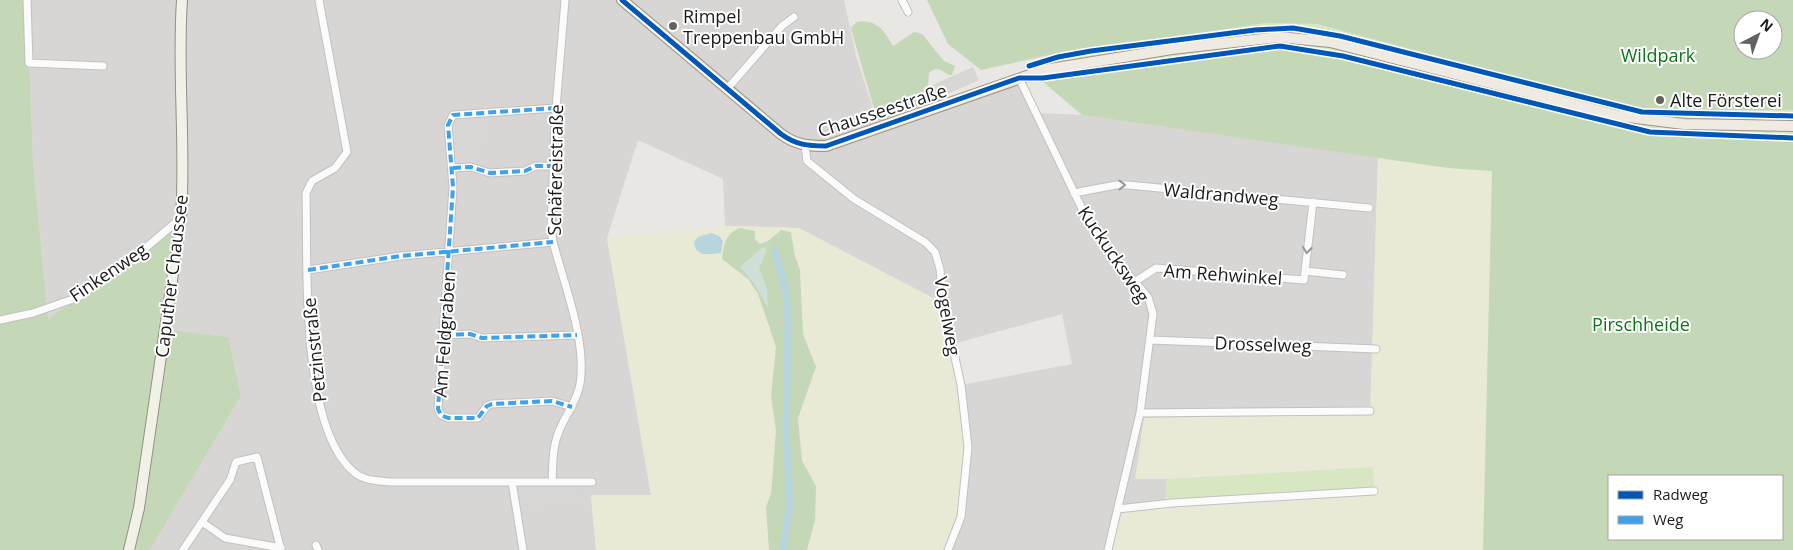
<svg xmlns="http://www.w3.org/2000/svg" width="1793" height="550" font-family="'Open Sans',sans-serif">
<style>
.residential{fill:#d8d6d4}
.farmland{fill:#e9ead5}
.grass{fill:#d6e7c1}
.forest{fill:#c4d8b8;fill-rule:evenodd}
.wetland{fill:#d1e0d6}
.parking{fill:#d8d7d5}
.water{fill:#b6d5dd}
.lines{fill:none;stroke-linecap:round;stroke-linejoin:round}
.canal{stroke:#b6d5dd;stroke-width:7}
.street-casing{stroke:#c2c1bf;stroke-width:9}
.secondary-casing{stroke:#90927c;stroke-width:12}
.primary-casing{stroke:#9e9481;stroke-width:12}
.street{stroke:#fcfbfb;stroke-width:7}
.secondary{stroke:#f2f1e8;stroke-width:10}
.primary{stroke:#efeae2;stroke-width:10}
.quiet{stroke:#3da2ea;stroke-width:4;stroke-dasharray:8 4;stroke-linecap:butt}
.cycleway-casing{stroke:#fff;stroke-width:8}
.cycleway{stroke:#0057b8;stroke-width:5}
.oneway{stroke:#979696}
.poi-dot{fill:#636261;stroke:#fff;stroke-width:2}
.labels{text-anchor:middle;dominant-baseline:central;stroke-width:4;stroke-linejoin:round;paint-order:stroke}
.poi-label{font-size:18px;fill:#1b1b1b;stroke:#fff;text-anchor:start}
.park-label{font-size:18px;fill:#0c7514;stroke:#fff}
.street-label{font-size:18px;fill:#1b1b1b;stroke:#fff}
</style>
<rect width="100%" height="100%" fill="#e9e7e3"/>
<path class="residential" d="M27 0H844L856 56 878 124 1020 73 1039 113 1082 115 1378 157 1371 415 1145 418 1136 479H1167L1165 508 1122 512 1109 550H949L961 385 1072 364 1062 314 953 344 799 228 725 226 723 179 638 140 607 238 651 495H591L596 550H150L241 396 227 337 157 330 173 228 112 275 48 320 33 161Z"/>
<path class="farmland" d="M1378 157 1447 168 1492 171 1483 550H1109L1122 512 1375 496 1372 467 1135 479 1144 418 1370 415Z
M725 226 799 228 943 303 953 344 968 447 961 517 948 550H596L591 495H651L607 238Z"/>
<path class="grass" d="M1265 23 1318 24 1642 111 1793 110V139H1700L1650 133 1603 124 1316 53 1280 49 1042 81 1032 61 1063 52 1096 49Z
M1373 467 1374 489 1165 501 1167 479Z"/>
<path class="forest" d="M0 0H27L33 161 48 319 112 275 173 227 158 329 228 337 241 396 150 550H0Z
M927 0H1793V110L1642 111 1317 24 1265 23 1096 49 1063 52 981 70 948 44ZM1743 20H1773V50H1743Z
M857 22C878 19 885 32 893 46L914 32 922 34 944 61 955 66 952 75H949C941 70 937 66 929 73L928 85 934 100 879 121 877 119 852 32 851 27Z
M1280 49 1316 53 1603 124 1650 133 1700 139H1793V550H1483L1492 171 1448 168 1082 115 1042 81ZM1609 476H1782V539H1609Z
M740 228 755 231V239L760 244 768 241 781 230 791 232 795 256 800 270 803 334 816 367 798 418 802 461 816 486 815 520 807 550H769L766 507 771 493 776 431 771 396 776 347 758 294 748 279 722 259C724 244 725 234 740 228Z"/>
<path class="wetland" d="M763 247 767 249 759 269 767 288 768 308 754 283 740 267Z"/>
<path class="parking" d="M973 67 979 80 936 99 930 86Z
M458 116H483L484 138 474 139 476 164 456 165 450 127 457 125Z
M550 485 574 486 577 500H564L528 507 524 487Z"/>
<path class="water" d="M711 233 719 236 723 241 721 253C708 254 696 258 694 242L698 237Z"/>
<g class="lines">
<path class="canal" d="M775 250 786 291 788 328 786 433 790 505 783 550"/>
<g class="street-casing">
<path id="street" d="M27 0 29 63 103 66
M319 0 347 152 335 168 312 181 306 193C308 261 299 428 355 473 365 481 380 481 392 482H592
M902 0 908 12
M1019 78 1085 215 1104 246 1148 297 1153 314 1140 413 1108 550
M727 89 782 26 794 17
M556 108 453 115 448 125 453 187 438 409 441 415 448 418H478L487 406 492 404 552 401 572 407
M805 146 807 161 854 199 925 242 935 252 940 269 943 303 961 385 968 447 961 517 948 550
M453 168 471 167 490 173 525 171 536 166H554
M1074 193 1116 185H1128L1369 208
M308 270 401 256 553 242
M1305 271 1343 275
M1136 281 1156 268 1304 280 1313 202
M0 320 33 313 79 297 143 250 181 218
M444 335 470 334 482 338 577 335
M1150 340 1376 349
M1140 413 1370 411
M512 482 523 550
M552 482C553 464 552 446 560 429 566 414 577 401 580 384 587 341 564 284 553 242L551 228 556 108 565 0
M1118 509 1172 503 1374 491
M202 522 225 538 281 548
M316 545 318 550
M183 550 230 480 236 462 257 457 281 550"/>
</g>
<g class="secondary-casing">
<path id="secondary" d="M129 550 139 508 181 218C186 145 177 73 182 0"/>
</g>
<g class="primary-casing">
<path id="primary" d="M622 0 781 134C796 145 808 146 826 146L1044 70 1172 49 1279 37 1330 42 1620 116 1684 124 1793 126"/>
</g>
<use href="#street" class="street"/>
<use href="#secondary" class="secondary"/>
<use href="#primary" class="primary"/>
<path class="quiet" d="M556 108 453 115 448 125 453 187 438 409 441 415 448 418H478L487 406 492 404 552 401 572 407
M453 168 471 167 490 173 525 171 536 166H554
M308 270 401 256 553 242
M444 335 470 334 482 338 577 335"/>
<g class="cycleway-casing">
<path id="cycleway" d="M622 0 781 134C796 145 808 146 826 146L1019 78H1043L1280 46 1343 56 1650 132 1793 138
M1029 66 1058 57 1091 51 1255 30 1293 28 1340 36 1642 112 1793 116"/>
</g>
<use href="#cycleway" class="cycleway"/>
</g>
<defs><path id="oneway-chevron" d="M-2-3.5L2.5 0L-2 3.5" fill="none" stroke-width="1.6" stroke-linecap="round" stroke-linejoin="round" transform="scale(1.25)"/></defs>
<g class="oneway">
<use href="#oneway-chevron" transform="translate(1122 185)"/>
<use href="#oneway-chevron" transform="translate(1307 250) rotate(97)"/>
</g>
<g class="poi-dot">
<circle cx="673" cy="26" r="5"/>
<circle cx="1660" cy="100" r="5"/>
</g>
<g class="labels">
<g class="poi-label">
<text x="683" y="16">Rimpel<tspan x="683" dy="21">Treppenbau GmbH</tspan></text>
<text x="1670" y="100">Alte Försterei</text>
</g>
<g class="park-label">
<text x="1658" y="55">Wildpark</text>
<text x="1641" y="324">Pirschheide</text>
</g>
<g class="street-label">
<text transform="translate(882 110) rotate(-18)">Chausseestraße</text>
<text transform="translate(555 170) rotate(-89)">Schäfereistraße</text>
<text transform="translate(1221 194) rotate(5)">Waldrandweg</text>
<text transform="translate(1114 254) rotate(56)">Kuckucksweg</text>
<text transform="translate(108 272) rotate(-34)">Finkenweg</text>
<text transform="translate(1223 274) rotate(4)">Am Rehwinkel</text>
<text transform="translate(171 276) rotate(-83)">Caputher Chaussee</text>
<text transform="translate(948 316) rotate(80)">Vogelweg</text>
<text transform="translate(444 334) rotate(-86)">Am Feldgraben</text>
<text transform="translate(1263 344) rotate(2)">Drosselweg</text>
<text transform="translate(314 350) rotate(-96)">Petzinstraße</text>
</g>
</g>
<rect x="1608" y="475" width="175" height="65" fill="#ffffff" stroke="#a4a4a4"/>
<rect x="1618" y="491" width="25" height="8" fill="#0057b8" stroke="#a4a4a4"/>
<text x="1653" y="500" font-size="15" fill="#1b1b1b">Radweg</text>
<rect x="1618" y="516" width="25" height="8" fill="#3da2ea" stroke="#a4a4a4"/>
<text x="1653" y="525" font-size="15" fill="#1b1b1b">Weg</text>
<g transform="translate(1758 35) rotate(41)"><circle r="24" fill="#ffffff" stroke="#a4a4a4"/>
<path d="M0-4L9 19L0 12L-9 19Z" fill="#636261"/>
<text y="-8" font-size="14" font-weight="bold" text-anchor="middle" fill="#1b1b1b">N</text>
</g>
</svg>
